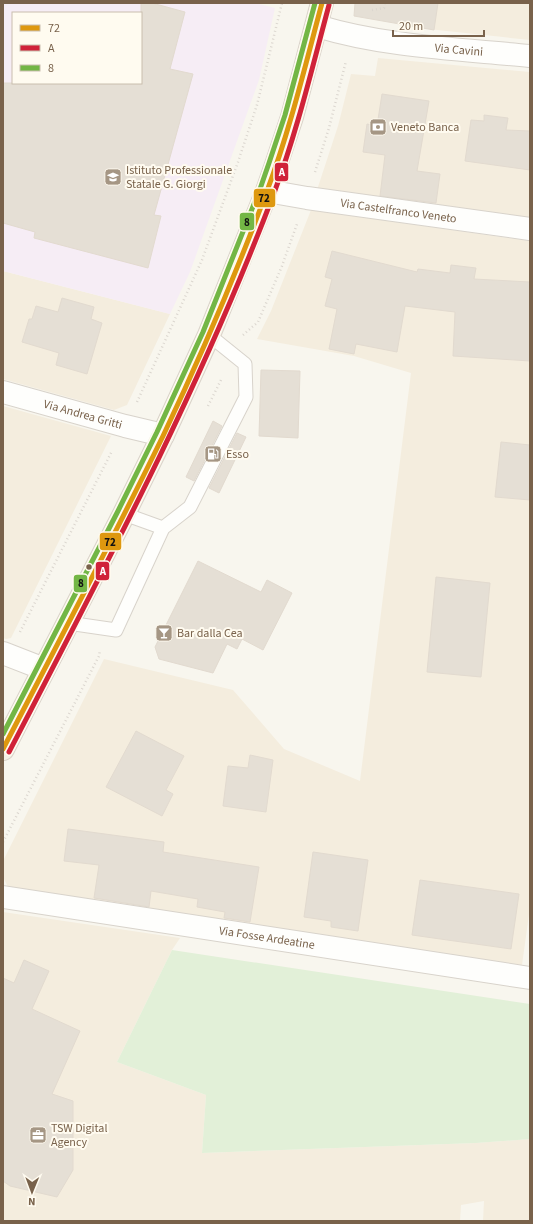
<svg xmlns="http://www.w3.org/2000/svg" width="533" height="1224" font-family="'Source Sans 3',sans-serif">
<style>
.residential{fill:#f4edde}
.education{fill:#f6edf5;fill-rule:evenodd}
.green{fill:#e2f0d8}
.building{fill:#e5dfd5;stroke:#e2dacf}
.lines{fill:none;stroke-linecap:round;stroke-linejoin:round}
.lane-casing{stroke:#d8d3cb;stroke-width:15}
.street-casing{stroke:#d8d3cb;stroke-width:24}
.primary-casing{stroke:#dad3ca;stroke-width:24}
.path{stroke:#dbd6cf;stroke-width:2.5;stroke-dasharray:1 3;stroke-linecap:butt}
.lane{stroke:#fefefc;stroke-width:13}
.street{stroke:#fefefc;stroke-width:22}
.primary{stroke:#f3f0e6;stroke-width:22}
.bus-1-casing{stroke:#fffbf0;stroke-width:8}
.bus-2-casing{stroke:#fffbf0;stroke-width:8}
.bus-3-casing{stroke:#fffbf0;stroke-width:8}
.bus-1{stroke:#de980f;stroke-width:5}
.bus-2{stroke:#d02239;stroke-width:5}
.bus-3{stroke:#73b645;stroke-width:5}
.bus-dot{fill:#79624b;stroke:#fffbf0;stroke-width:1.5}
.labels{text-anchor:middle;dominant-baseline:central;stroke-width:4;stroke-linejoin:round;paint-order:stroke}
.street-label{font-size:12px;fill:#79624b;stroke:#fffbf0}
.poi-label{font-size:12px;fill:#79624b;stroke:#fffbf0;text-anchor:start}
.line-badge{stroke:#fffbf0;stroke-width:1.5}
.badge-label{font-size:11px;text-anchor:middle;font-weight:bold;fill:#fff}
.pale-badge-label{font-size:11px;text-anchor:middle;font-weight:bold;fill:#111}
</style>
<rect width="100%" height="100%" fill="#f8f6ee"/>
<path class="residential" d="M400 3H530V40L400 26 397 23Z
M378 58 530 72V219L316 193 338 126 351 74 375 76Z
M311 210 530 241V907L522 965 9 889 3 877V861L104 659 233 690 284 749 360 781 411 373 354 356 257 339 271 311Z
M3 271 170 314 127 405 114 410 3 379Z
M3 406 111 436 11 638 6 639 3 638Z
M3 912 180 938 172 950 117 1062 206 1095 202 1153 476 1143 530 1139V1221H483L484 1201 461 1205 460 1221H3Z"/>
<path class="education" d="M3 3H255L275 8 259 80 190 272 170 314 3 271ZM13 13H141V83H13Z"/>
<path class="green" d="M172 950 530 1004V1139L476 1143 202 1153 206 1095 117 1062Z"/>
<path class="building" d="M141 3H152L185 12 170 69 193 74 154 215 161 216 148 268 34 238 35 232 3 223V83H141Z
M355 3H438L434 30 354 16Z
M382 94 429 101 417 171 440 174 436 203 380 196 385 155 363 152 367 124 377 126Z
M484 115 508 118 506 130 530 131V170L465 161 471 120 484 121Z
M332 251 417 272 418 269 450 273 451 265 476 268 474 279 530 282V361L453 356 455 312 405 306 397 352 356 344 354 354 329 349 337 309 325 306 332 279 325 277Z
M62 298 94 307 91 319 102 323 87 374 56 365 59 353 22 342 29 319H32L36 306 58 312Z
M261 370 300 371 298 438 259 436Z
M213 421 222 426 194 481 186 477Z
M237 433 246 437 219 493 209 488Z
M501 442 530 445V500L495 497Z
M198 561 261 592 267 580 292 593 263 650 242 639 237 649 227 644 213 673 159 659 155 647Z
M436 577 490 583 481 677 427 672Z
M136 731 184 756 166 790 173 794 162 816 106 787Z
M250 755 273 760 266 812 223 806 228 766 248 768Z
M68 829 164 842 163 852 259 867 250 922 224 918 225 912 197 907 198 899 151 891 149 907 94 898 99 865 64 861Z
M313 852 368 860 358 931 331 927V921L304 917Z
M420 880 519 894 511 949 412 935Z
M24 960 49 971 32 1009 80 1031 52 1094 73 1101V1170L57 1197 10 1186 3 1181V978L14 983Z"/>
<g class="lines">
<g class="lane-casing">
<path id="lane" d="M124 514 163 528 190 507 246 397 245 364 209 335
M68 623 116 630 163 528"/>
</g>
<g class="street-casing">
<g id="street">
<path id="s1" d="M317 26C386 47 459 49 530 56"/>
<path id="s2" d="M267 191 307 198 530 229"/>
<path id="s3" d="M3 392 125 426 163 435"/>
<path d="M3 653 44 669"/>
<path id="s4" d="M3 897 530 978"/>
</g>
</g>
<g class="primary-casing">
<path id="primary" d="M3 749 124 514 163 435 209 335 267 191 276 165 292 117 322 3"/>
</g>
<path class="path" d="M372 10 384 8 385 3
M315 172 329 128 346 61
M243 335 258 322 282 266 297 224
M137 402 202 260 238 162 257 105 282 3
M208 406 222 378
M20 632 112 451
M3 842 99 656 100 650"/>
<use href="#lane" class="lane"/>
<use href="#street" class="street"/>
<use href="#primary" class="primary"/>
<g class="bus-1-casing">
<path id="bus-1" d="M3 749C57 645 112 541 163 436 201 356 236 274 267 191 290 130 305 66 322 3"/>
</g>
<g class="bus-2-casing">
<path id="bus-2" d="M9 752C104 569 201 387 274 193 297 132 312 68 329 5"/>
</g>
<g class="bus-3-casing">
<path id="bus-3" d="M3 734 118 511 157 432 203 332 260 189 269 163 285 115 315 3"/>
</g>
<use href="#bus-1" class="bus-1"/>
<use href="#bus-2" class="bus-2"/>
<use href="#bus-3" class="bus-3"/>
</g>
<defs>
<g id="bank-square" transform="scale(0.9)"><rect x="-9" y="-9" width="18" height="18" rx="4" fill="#a59684" stroke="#fffbf0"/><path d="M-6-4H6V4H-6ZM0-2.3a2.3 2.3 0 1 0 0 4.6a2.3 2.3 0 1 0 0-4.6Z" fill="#fff"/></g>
<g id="school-square" transform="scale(0.9)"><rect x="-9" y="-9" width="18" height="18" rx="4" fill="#a59684" stroke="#fffbf0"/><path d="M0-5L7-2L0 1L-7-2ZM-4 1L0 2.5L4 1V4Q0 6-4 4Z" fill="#fff"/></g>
<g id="fuel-square" transform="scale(0.9)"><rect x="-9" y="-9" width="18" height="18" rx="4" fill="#a59684" stroke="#fffbf0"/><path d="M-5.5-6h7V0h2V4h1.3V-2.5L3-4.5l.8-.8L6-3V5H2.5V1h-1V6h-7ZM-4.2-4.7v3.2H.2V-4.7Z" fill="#fff"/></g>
<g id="bar-square" transform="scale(0.9)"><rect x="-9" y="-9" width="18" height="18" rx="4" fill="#a59684" stroke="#fffbf0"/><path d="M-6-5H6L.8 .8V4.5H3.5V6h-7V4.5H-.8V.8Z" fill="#fff"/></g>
<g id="office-square" transform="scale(0.9)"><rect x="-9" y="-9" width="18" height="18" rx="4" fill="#a59684" stroke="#fffbf0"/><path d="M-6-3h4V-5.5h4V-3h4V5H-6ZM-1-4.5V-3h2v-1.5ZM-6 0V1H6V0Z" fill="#fff"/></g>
</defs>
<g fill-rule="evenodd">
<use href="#bank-square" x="378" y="127"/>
<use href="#school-square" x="113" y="177"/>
<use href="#fuel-square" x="213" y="454"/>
<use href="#bar-square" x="164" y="633"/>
<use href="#office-square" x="38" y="1135"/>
</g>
<circle class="bus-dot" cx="89" cy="567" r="3.5"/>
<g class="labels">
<g class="street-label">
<text stroke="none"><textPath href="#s1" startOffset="144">Via Cavini</textPath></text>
<text stroke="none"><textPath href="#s2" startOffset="133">Via Castelfranco Veneto</textPath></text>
<text stroke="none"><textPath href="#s3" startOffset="83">Via Andrea Gritti</textPath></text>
<text stroke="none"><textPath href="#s4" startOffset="267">Via Fosse Ardeatine</textPath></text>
</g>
<g class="poi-label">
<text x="391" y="127">Veneto Banca</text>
<text x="126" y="170">Istituto Professionale<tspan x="126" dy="14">Statale G. Giorgi</tspan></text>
<text x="226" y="454">Esso</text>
<text x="177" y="633">Bar dalla Cea</text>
<text x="51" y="1128">TSW Digital<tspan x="51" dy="14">Agency</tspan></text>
</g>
</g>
<g class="line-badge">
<rect x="274" y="162" width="15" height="20" rx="4" fill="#d02239"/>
<rect x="253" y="188" width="23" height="20" rx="4" fill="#de980f"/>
<rect x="239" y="212" width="16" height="19" rx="4" fill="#73b645"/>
<rect x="99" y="532" width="23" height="19" rx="4" fill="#de980f"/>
<rect x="95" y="561" width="15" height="20" rx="4" fill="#d02239"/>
<rect x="73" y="574" width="15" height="19" rx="4" fill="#73b645"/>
</g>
<g class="badge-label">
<text x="282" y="176">A</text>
<text x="103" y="575">A</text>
</g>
<g class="pale-badge-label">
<text x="264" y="202">72</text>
<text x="247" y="226">8</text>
<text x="110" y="546">72</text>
<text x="81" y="587">8</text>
</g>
<rect width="533" height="1224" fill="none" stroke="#79624b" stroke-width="8"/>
<rect x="12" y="12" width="130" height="72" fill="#fffbf0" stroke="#c9beae"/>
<rect x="20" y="25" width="20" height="6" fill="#de980f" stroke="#c9beae"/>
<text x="48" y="32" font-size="12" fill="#79624b">72</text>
<rect x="20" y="45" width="20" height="6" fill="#d02239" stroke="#c9beae"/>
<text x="48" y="52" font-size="12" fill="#79624b">A</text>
<rect x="20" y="65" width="20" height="6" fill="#73b645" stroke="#c9beae"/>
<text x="48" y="72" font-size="12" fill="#79624b">8</text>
<g transform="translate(32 1192) rotate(181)" stroke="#fffbf0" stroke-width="3" paint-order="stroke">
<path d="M0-3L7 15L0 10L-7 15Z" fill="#79624b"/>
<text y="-6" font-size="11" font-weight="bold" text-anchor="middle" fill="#79624b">N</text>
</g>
<path d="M393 30v6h91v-6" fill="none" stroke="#79624b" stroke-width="2"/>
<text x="399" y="30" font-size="12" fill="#79624b" stroke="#fffbf0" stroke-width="3" paint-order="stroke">20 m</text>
</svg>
